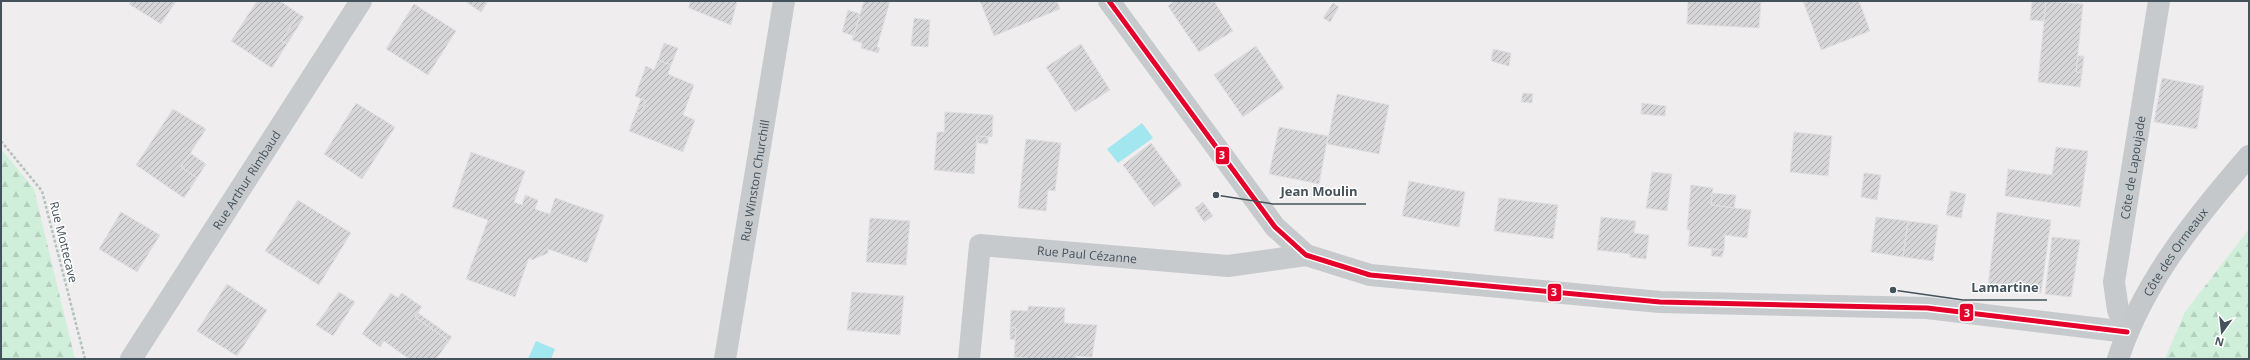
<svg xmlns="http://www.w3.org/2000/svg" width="2250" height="360" font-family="'Open Sans',sans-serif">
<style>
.forest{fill:url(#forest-firs)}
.water{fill:#a2e6f0}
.building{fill:url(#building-hatch);stroke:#e0dfe1}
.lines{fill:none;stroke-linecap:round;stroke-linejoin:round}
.path{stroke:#b4c2bd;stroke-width:2.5;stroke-dasharray:3 2;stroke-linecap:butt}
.street{stroke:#c7cacd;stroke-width:22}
.primary{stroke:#c4c8cb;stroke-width:22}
.bus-1-casing{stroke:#fff;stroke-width:8}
.bus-1{stroke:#e4002b;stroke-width:5}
.labels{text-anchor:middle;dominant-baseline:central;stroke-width:3;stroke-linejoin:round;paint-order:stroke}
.street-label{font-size:12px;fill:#44525b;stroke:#fff}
.leader{fill:none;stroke:#44525b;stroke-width:1.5}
.callout-dot{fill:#44525b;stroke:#fff;stroke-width:1.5}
.callout-label{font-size:13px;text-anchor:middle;font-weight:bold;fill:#44525b;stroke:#fff;stroke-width:3;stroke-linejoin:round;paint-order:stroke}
.line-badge{stroke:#fff;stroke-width:1.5}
.badge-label{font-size:11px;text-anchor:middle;font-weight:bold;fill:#fff}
</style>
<defs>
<pattern id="forest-firs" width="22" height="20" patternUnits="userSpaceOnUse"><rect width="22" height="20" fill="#d0efda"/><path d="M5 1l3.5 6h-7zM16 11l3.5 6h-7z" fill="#b4cfbd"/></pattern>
<pattern id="building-hatch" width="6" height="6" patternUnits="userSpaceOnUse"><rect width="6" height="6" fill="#d6d6d8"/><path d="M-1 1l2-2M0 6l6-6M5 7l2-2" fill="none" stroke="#afb0b2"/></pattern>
</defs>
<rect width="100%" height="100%" fill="#efedee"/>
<path class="forest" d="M1 149 34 189 75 359H1Z
M2249 229V359H2165L2185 312Z"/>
<path class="water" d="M1142 123 1153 138 1118 163 1107 149Z
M536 341 555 349 551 359H528Z"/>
<path class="building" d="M131 1H176L161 24 129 4Z
M257 1H280L299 14 281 41 287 44 272 68 231 41Z
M465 1H488L481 12Z
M690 1H737L731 25 689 8Z
M864 1H890L877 47 880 48 878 53 861 48 862 43 852 40Z
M980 1H1057L1060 9 994 36Z
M1175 1H1214L1233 31 1199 52 1168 6Z
M1688 1H1761L1759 28 1687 24Z
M1803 1H1859L1870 31 1821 50Z
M2032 1H2046L2044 21 2030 20Z
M2046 1 2083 4 2076 72 2082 73 2080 87 2038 82Z
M1333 3 1339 7 1330 22 1323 18Z
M414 4 456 31 428 75 386 49Z
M848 10 860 14 854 36 842 32Z
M299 14 304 17 287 44 281 41Z
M914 18 930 20 928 47 911 46Z
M664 43 678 48 671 65 658 60Z
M1081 44 1110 90 1075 112 1046 67Z
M1256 46 1284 88 1243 117 1214 75Z
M1493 49 1511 53 1509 66 1491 61Z
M2078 56H2084L2082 73 2076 72Z
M658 60 671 65 668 74 694 85 683 115 695 120 683 152 629 131 636 112 641 114 646 101 635 96 646 66 654 70Z
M2162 78 2204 86 2197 129 2154 122Z
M1523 93 1533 94 1532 103 1521 102Z
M1337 94 1389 105 1379 154 1327 144Z
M641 99 646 101 641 114 636 112Z
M356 103 395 127 362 179 324 154Z
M1642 103 1666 106 1665 116 1641 114Z
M173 109 206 129 181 167 197 178 184 198 136 165Z
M945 112 993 115 992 137 977 136 974 174 934 170 937 132H944Z
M1279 127 1328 136 1319 184 1269 174Z
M1794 132 1832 136 1828 176 1790 172Z
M977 136 988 137V144L977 143Z
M1026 139 1061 143 1055 191 1048 190 1046 211 1018 208Z
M1151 143 1182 185 1154 207 1123 165Z
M2056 147 2088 151 2080 207 2005 196 2008 169 2052 175Z
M471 152 525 171 514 202 522 205 525 195 538 200 535 209 550 214 555 198 604 215 587 263 548 249V253L532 260 529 258 515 297 466 279 488 220 452 207Z
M190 153 206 164 197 178 181 167Z
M1652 172 1672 174 1667 211 1646 208Z
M1864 173 1881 175 1877 200 1861 197Z
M1409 181 1465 192 1459 227 1402 216Z
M1691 185 1713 188 1711 205 1751 210 1747 238 1725 235 1724 250 1688 246 1690 230H1687Z
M1951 191 1966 194 1961 218 1946 215Z
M1712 193 1736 195 1734 208 1711 205Z
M1499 198 1558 205 1553 239 1494 231Z
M298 200 351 233 319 285 265 251Z
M1203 202 1213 216 1204 222 1195 208Z
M121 212 160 235 137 272 99 249Z
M1997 212 2051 220 2041 293 1988 286Z
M1601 217 1636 221 1634 233 1649 235 1646 259 1630 257V254L1597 250Z
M1876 217 1908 221 1903 257 1871 252Z
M870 218 910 221 906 265 866 262Z
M1908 221 1938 225 1933 261 1903 257Z
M2052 237 2080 240 2071 297 2045 294Z
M1712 249 1724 250 1722 257 1711 256Z
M227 284 267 310 237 356 197 331Z
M339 292 355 302 333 336 316 325Z
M852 292 904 296 900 335 847 330Z
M391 293 398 298 402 293 422 307 415 317 449 341 436 359H409L384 341 380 347 362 334Z
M1028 306 1065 308 1064 323 1097 325 1092 357 1076 356V359H1036L1014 357 1016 328 1010 327 1011 310 1028 311Z
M418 313 452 337 449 341 415 317Z
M1010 327 1016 328 1015 340 1010 339Z"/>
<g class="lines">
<path class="path" d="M1 141 42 191 85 359"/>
<g class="street">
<path d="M1109 1 1275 227 1306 255 1370 275 1660 302 1927 308 2127 332"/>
<path id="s1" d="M2127 332 2118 310 2114 282 2159 1"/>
<path id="s2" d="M131 359 361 1"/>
<path id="s3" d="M725 359 784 1"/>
<path id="s4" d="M969 359 980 245 1228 266 1306 255"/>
</g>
<path class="primary" id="s5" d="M2118 359C2143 282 2197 216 2249 156"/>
<g class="bus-1-casing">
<path id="bus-1" d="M1109 1 1275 227 1306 255 1370 275 1660 302 1927 308 2127 332"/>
</g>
<use href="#bus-1" class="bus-1"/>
</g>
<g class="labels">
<g class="street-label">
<text stroke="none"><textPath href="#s1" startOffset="168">Côte de Lapoujade</textPath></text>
<text stroke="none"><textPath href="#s2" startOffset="213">Rue Arthur Rimbaud</textPath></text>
<text stroke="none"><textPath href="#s3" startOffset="181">Rue Winston Churchill</textPath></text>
<text transform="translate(64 242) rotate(76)">Rue Mottecave</text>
<text stroke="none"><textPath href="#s5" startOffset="122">Côte des Ormeaux</textPath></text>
<text stroke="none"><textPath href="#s4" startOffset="222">Rue Paul Cézanne</textPath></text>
</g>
</g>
<path class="leader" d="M1216 195L1273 204H1366M1893 290L1963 300H2047"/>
<g class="callout-dot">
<circle cx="1216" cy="195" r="4"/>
<circle cx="1893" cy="290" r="4"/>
</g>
<g class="callout-label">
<text x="1319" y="196">Jean Moulin</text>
<text x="2005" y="292">Lamartine</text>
</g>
<g class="line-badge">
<rect x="1215" y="146" width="15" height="19" rx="4" fill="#e4002b"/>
<rect x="1547" y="283" width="15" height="19" rx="4" fill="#e4002b"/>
<rect x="1959" y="303" width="15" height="19" rx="4" fill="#e4002b"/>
</g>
<g class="badge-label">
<text x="1222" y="159">3</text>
<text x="1554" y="296">3</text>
<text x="1967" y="317">3</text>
</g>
<rect width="2250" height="360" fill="none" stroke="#44525b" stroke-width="4"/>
<g transform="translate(2222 332) rotate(195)" stroke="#ffffff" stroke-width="3" paint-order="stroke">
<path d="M0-3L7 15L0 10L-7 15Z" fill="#44525b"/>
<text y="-6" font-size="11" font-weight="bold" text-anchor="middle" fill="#44525b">N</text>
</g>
</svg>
